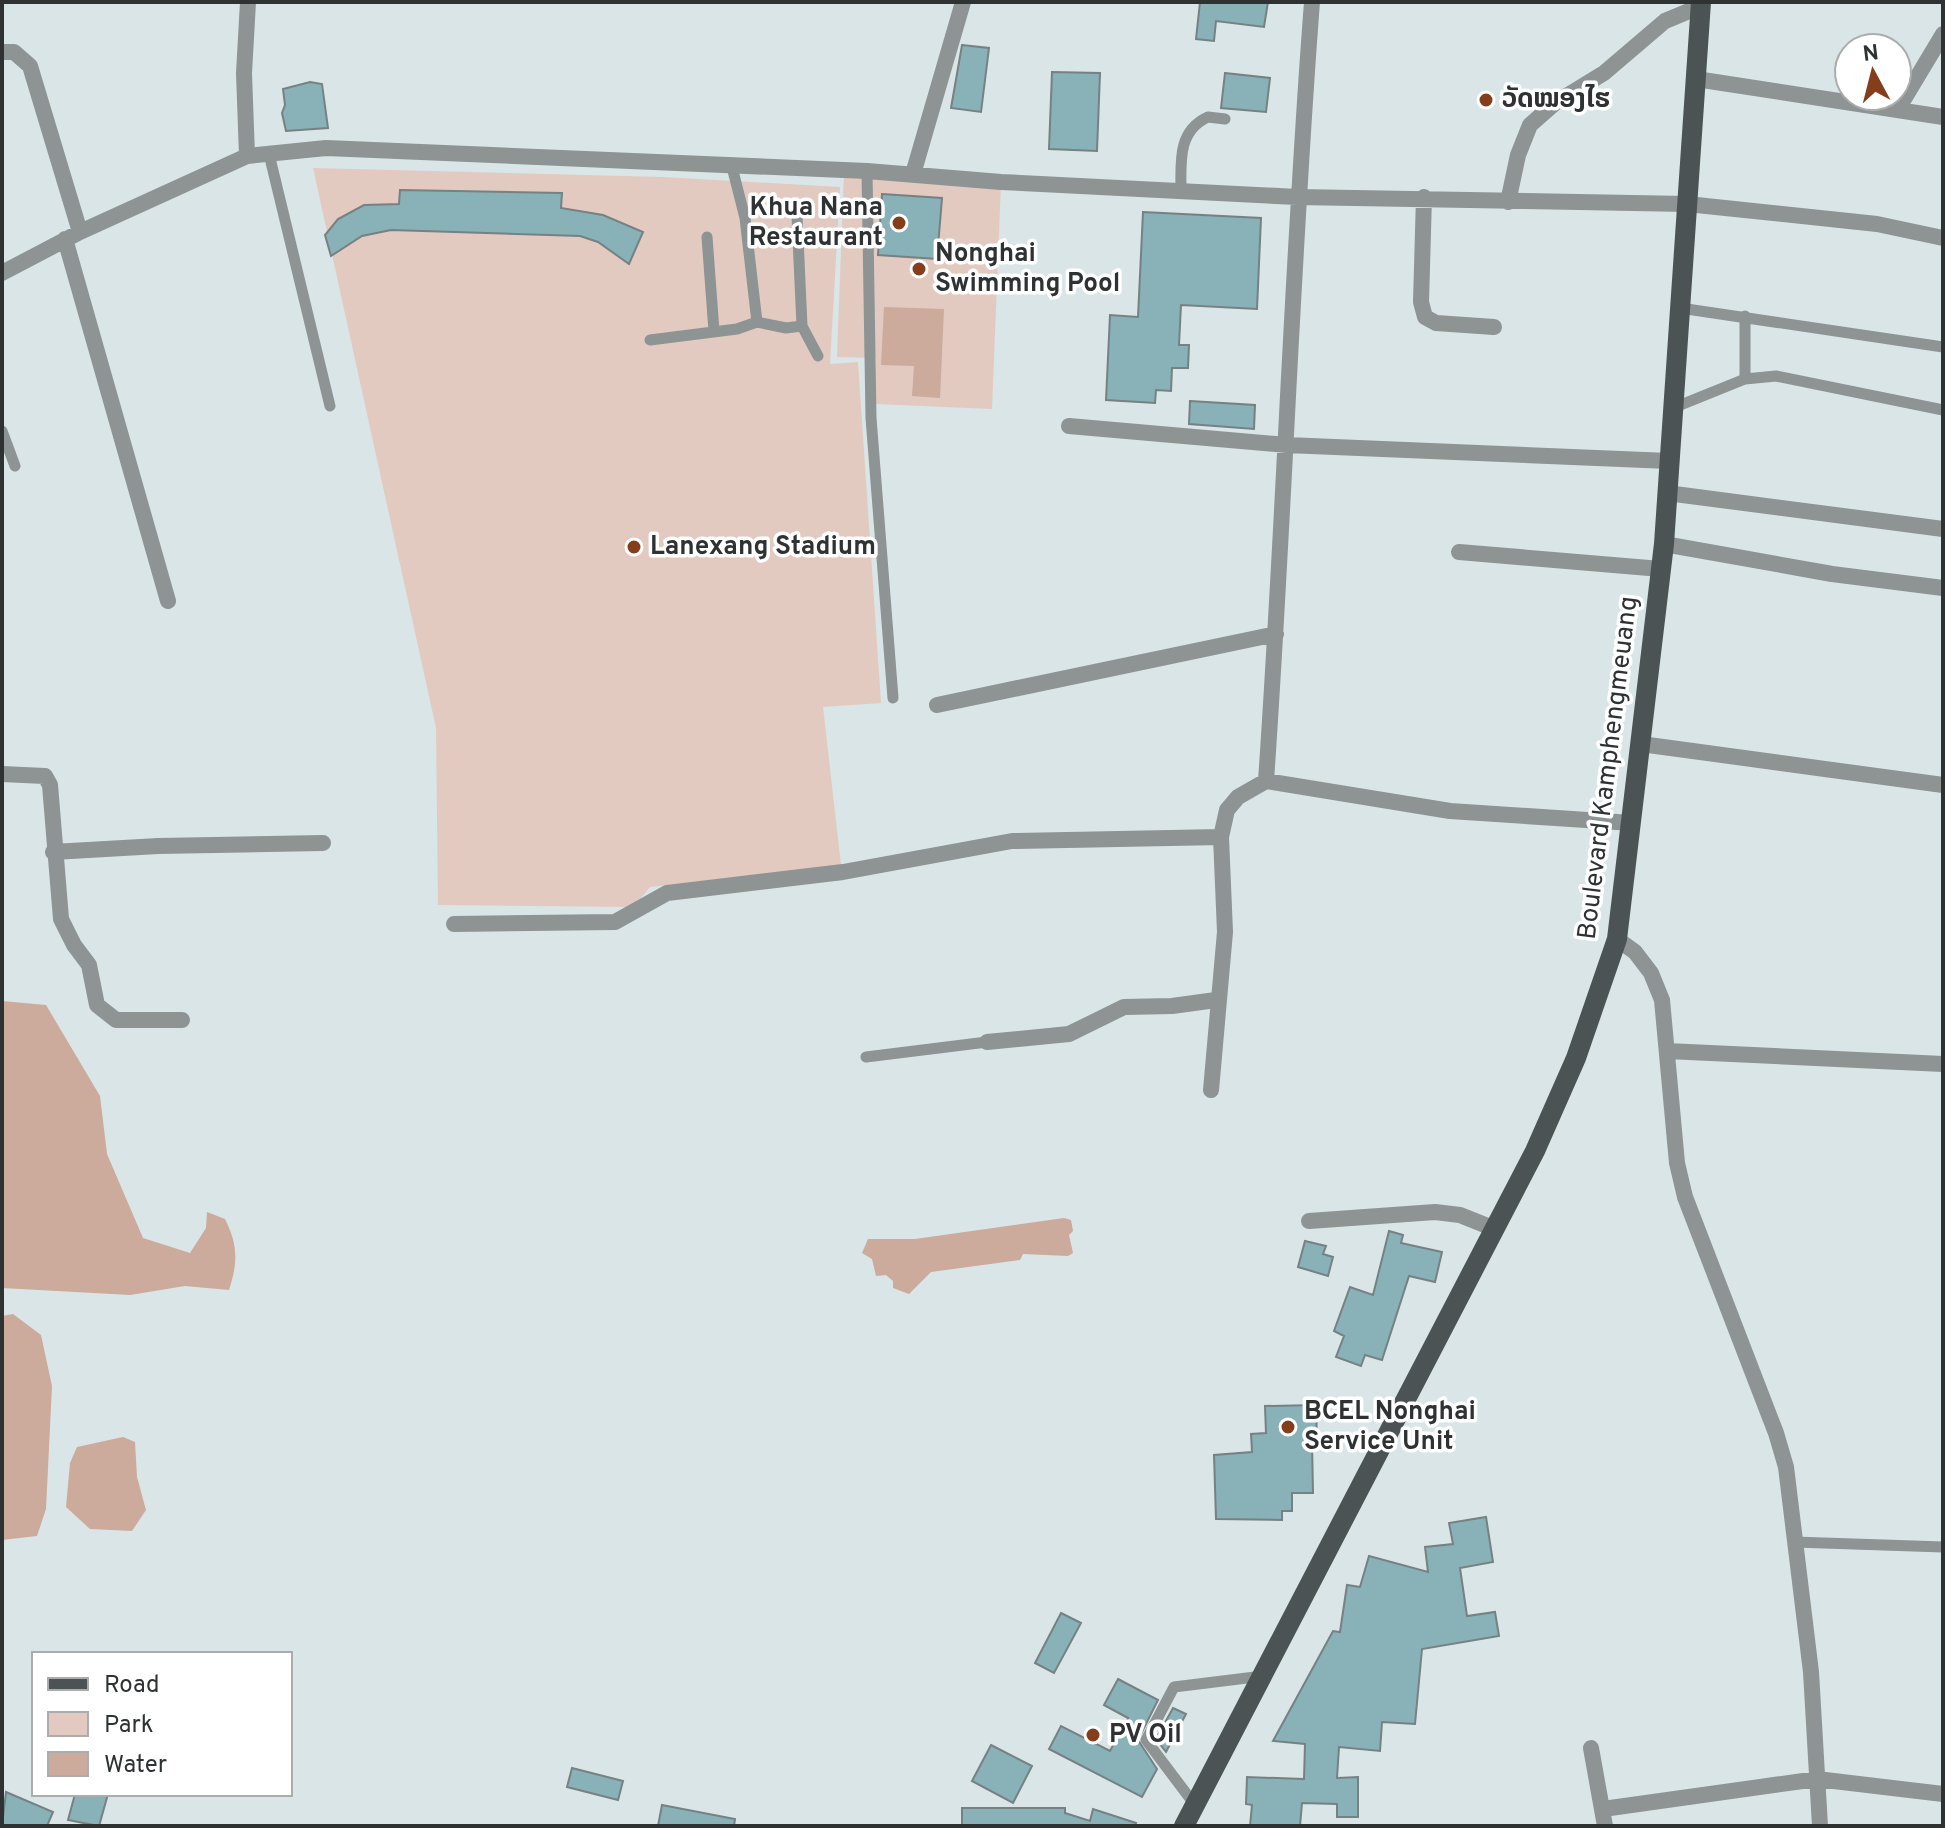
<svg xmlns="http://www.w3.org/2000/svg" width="1945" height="1828" font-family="Overpass,'Noto Sans Lao',sans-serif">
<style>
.green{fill:#e2cac0}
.water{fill:#ccaa9c}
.building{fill:#88b1b8;stroke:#768183;stroke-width:2}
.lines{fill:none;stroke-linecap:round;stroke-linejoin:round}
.service{stroke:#8e9394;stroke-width:11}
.minor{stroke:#8e9394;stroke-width:16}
.primary{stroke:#4b5355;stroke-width:20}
.poi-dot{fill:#853e1c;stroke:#fff;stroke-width:3}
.labels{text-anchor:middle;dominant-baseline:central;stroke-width:7;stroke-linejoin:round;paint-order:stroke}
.poi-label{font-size:26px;font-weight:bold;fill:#2e3233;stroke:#fff;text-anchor:start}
.street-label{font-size:26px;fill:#2e3233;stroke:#fff}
</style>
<rect width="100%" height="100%" fill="#d9e5e7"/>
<path class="green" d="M313 168 663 177 840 187 830 364 858 362 881 703 823 707 841 865 650 887 633 907 438 905 436 728Z
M844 172 1001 182 992 409 875 404 876 358 837 357Z"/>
<path class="water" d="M884 307 944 309 940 398 912 396 914 366 881 365Z
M2 1001 46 1005 100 1096 107 1154 143 1238 190 1253 206 1228 207 1212 225 1219C238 1245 238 1262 229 1290L185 1286 130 1295 2 1288Z
M1064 1218 1071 1220 1073 1231 1069 1235 1073 1253 1068 1256 1023 1254 1020 1260 931 1272 909 1294 893 1288V1281L886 1275 876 1276 872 1259 862 1253 868 1239H915Z
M13 1314 41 1335 52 1386 46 1509 37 1536 2 1540V1316Z
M123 1437 135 1442 137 1477 146 1510 132 1531 90 1529 66 1507 70 1463 77 1447Z"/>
<path class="building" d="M1200 2H1268L1264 27 1216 21 1214 41 1196 39Z
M962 45 989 48 981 112 951 108Z
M1052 72 1100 73 1097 151 1049 149Z
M1225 73 1270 78 1266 112 1221 108Z
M310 82 322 84 328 128 286 131 282 113 285 105 283 89Z
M400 190 562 193 561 208 603 215 643 232 629 264 598 242 580 236 391 230 362 236 331 256 325 235 338 219 364 205 399 204Z
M882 194 942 198 937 259 878 255Z
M1143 212 1261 218 1257 309 1181 305 1179 345H1189L1188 368H1172L1171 391 1156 390 1155 403 1106 400 1110 315 1138 317Z
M1190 401 1255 405 1254 429 1189 424Z
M1389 1231 1403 1235 1401 1243 1442 1252 1435 1282 1409 1276 1382 1360 1365 1355 1361 1366 1336 1357 1344 1336 1334 1331 1350 1287 1373 1295Z
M1305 1241 1326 1246 1323 1254 1333 1257 1328 1276 1298 1267Z
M1316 1405 1317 1442H1312L1313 1493H1292V1511H1282V1520L1216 1519 1214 1455 1252 1452 1251 1434 1266 1433 1265 1406Z
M1486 1517 1493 1562 1460 1568 1467 1616 1495 1612 1499 1636 1422 1649 1415 1724 1382 1722 1380 1751 1339 1747 1337 1778 1358 1777V1817H1337V1804L1302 1803 1300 1826H1250L1252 1805 1246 1804 1247 1777 1304 1779 1305 1744 1273 1741 1333 1631 1340 1632 1347 1585 1360 1587 1369 1556 1428 1572 1425 1547 1453 1544 1449 1523Z
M1061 1613 1081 1623 1054 1673 1035 1663Z
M1118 1679 1158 1700 1138 1740 1157 1769 1142 1797 1049 1749 1061 1726 1110 1751 1128 1718 1104 1705Z
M1173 1708 1186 1714 1166 1752 1156 1739Z
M991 1745 1032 1766 1013 1803 972 1781Z
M572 1768 623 1781 618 1800 567 1787Z
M6 1792 53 1812 47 1826H2Z
M75 1794H108L99 1826 68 1820Z
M662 1805 735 1819 734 1826H658Z
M962 1808H1065V1813L1090 1821 1093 1809 1136 1823 1135 1826H962Z"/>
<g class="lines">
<path class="service" d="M269 154 330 406
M732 167 745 218 757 322
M867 171 871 418 893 698
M1181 191C1181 163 1177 131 1208 117L1225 119
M797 216 802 326 818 356
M707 237 714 331
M1680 308 1943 347
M1745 316V379
M650 340 737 329 757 322 786 328 802 326
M1673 408 1745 379 1776 376 1943 410
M2 431 15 466
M866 1057 987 1042
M1794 1542 1943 1547
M1195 1805 1146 1740 1174 1687 1263 1676"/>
<path class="minor" d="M2 52H14L30 66 80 232
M1696 79 1943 117
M1898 109 1943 34
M247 156 244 73 248 2
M913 174 963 2
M1424 197 1421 302 1425 317 1436 323 1494 327
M1508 202 1518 155 1530 125 1555 103 1604 73 1665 21 1701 6
M65 239 168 601
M2 273 80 232 247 156 326 148 867 171 1001 182 1297 197 1687 204 1877 224 1943 238
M1069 426 1287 445 1669 461
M1667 493 1943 529
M1664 544 1832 574 1943 588
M1459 552 1661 569
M937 705 1276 634
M1641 744 1943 785
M2 774 45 776 50 785 61 919 74 945 89 965 97 1005 116 1020H182
M1266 781C1284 521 1292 261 1312 2
M53 852 158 846 323 843
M454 924 615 922 667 893 843 872 1012 841 1221 837
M1617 939 1635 952 1651 973 1662 1000 1677 1163 1685 1197 1776 1433 1786 1467 1811 1672 1820 1826
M987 1042 1069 1034 1124 1007 1172 1006 1216 1000
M1667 1051 1943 1064
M1211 1090 1225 932 1221 837 1227 810 1238 797 1266 781 1450 811 1632 823
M1309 1221 1435 1212 1460 1215 1495 1229
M1591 1748 1605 1826
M1603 1809 1817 1779 1943 1794"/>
<path class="primary" d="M1184 1826 1535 1151 1576 1058 1617 939 1664 544 1701 2"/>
</g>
<g class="poi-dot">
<circle cx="1486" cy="100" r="8"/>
<circle cx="899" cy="223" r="8"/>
<circle cx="919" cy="269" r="8"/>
<circle cx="634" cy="547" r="8"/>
<circle cx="1288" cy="1427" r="8"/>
<circle cx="1093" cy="1735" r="8"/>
</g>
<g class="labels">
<g class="poi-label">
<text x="1502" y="100">ວັດໝອງໄຮ</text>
<text x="883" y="208" text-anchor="end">Khua Nana<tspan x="883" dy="30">Restaurant</tspan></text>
<text x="935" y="254">Nonghai<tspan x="935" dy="30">Swimming Pool</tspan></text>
<text x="650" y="547">Lanexang Stadium</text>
<text x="1304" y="1412">BCEL Nonghai<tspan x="1304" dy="30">Service Unit</tspan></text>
<text x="1109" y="1735">PV Oil</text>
</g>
<g class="street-label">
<text transform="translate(1609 768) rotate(-83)">Boulevard Kamphengmeuang</text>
</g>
</g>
<rect width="1945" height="1828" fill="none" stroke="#2e3233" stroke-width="8"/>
<rect x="32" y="1652" width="260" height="144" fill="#ffffff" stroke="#abadad" stroke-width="2"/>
<rect x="48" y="1678" width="40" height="12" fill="#4b5355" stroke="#abadad" stroke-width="2"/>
<text x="104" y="1692" font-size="24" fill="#2e3233">Road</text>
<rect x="48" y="1712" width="40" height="24" fill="#e2cac0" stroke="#abadad" stroke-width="2"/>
<text x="104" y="1732" font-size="24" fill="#2e3233">Park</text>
<rect x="48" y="1752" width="40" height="24" fill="#ccaa9c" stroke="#abadad" stroke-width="2"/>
<text x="104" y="1772" font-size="24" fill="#2e3233">Water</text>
<g transform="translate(1873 72) rotate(353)"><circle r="38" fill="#ffffff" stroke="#abadad" stroke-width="2"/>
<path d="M0-6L14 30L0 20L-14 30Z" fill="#853e1c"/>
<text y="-12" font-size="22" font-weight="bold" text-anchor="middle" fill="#2e3233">N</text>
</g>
</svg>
